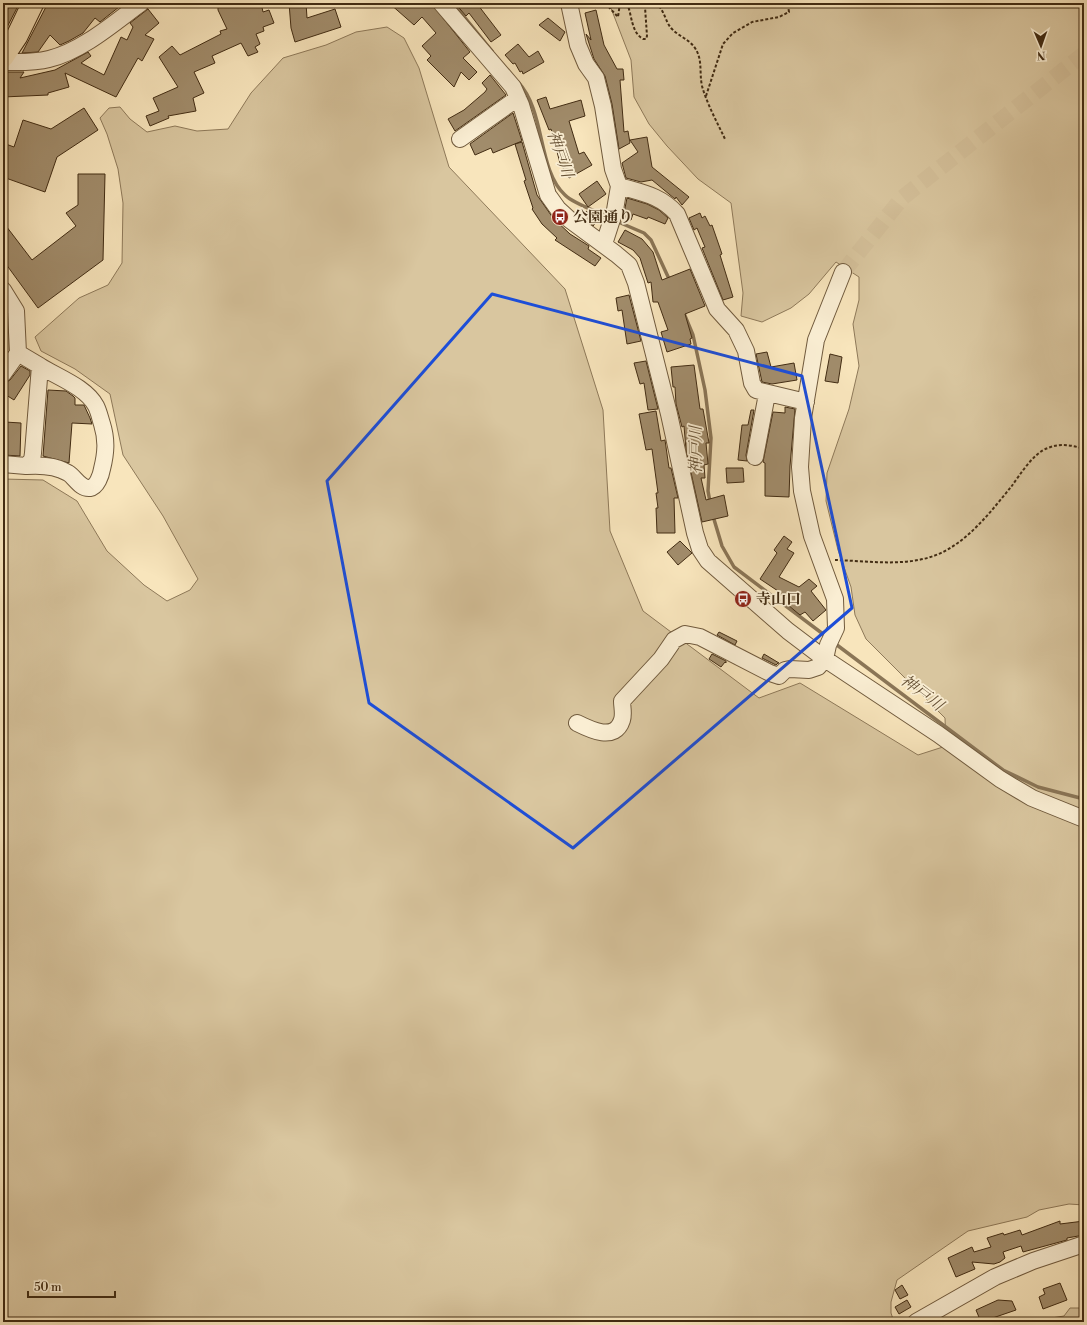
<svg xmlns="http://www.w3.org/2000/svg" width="1087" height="1325" font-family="'Libre Bodoni','Noto Serif JP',serif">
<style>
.green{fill:#d9c69f;stroke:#8e7959}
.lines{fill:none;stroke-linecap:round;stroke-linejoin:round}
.stream{stroke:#8a7556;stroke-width:3.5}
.building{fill:#a18c6b;stroke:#422c13}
.minor-tunnel{stroke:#d4c09a;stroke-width:16;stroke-dasharray:16 8;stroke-linecap:butt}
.minor-casing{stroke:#705a3d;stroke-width:18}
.major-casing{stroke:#422c13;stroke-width:23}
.path{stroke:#422c13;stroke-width:2;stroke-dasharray:3 2;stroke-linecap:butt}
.minor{stroke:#faeed3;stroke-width:16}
.major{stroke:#f8e5bc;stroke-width:21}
.marked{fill:none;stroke:#1d4ed8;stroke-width:3;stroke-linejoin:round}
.labels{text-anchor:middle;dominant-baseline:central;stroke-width:3.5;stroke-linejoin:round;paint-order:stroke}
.poi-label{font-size:15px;font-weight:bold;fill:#422c13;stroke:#faeed3;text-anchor:start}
.water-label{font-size:16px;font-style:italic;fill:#665135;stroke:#faeed3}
</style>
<rect width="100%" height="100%" fill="#f8e5bc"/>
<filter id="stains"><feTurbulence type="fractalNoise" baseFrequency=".005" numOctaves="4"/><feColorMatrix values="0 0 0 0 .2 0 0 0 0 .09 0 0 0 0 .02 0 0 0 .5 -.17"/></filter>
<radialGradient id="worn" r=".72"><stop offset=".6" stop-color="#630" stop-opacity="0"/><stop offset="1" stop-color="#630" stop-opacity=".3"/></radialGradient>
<path class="green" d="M609 3H1084V1205L1069 1204 1039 1210 1027 1217 968 1231 897 1280 891 1302V1313L894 1322H3V479L43 480 77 501 107 551 144 585 167 601 190 590 198 579 163 516 123 455 110 394 75 369 41 351 35 337 79 298 108 285 122 263 123 203 118 169 107 134 100 118 109 108 120 107 130 119 147 132 175 126 197 131 228 129 251 93 283 58 326 45 356 32 387 27 404 38 419 68 449 167 565 289 603 410 610 531 643 611 759 698 800 683 918 755 946 746 945 718 866 639 855 615 851 587 838 550 826 501 827 473 849 409 859 366 853 324 859 300V277L836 262 809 294 791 308 762 322 741 316 743 293 731 203 698 179 667 146 649 124 634 97 631 60Z
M1070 1308H1080V1322H1046L1045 1319 1064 1316Z"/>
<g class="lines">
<path class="stream" d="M453 3 492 51
M518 82C546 112 537 169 565 195 574 204 596 211 609 217
M616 221 644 233 651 240 670 281
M683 311 693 335 705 390 711 438 708 491 710 502
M713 516 722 546 734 567 827 637
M833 642 1003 770 1038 787 1084 799"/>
</g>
<path class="building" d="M10 3 19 4 3 35V13L6 14Z
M48 3H124L100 22 95 18 83 33 69 41 60 45 50 35 38 52 22 53Z
M218 3H261L263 12 269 10 274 23 263 27 264 31 256 34 260 44 255 47 258 52 248 56 241 43 212 56 215 63 194 72 204 93 193 98 196 111 168 116 169 118 150 126 146 116 159 111 153 98 178 87 159 57 172 46 180 55 221 34 220 31 227 29 218 10Z
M289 3H306L307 18 335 9 341 27 295 42 291 28Z
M389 3H431L470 52 463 58 477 72 469 80 461 72 454 87 427 60 431 56 422 46 436 33 422 17 414 25Z
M455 3H481L478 5 501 35 491 42 469 13 466 16Z
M148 9 159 23 145 35 154 39 142 61 138 58 116 97 65 73 69 87 48 93V95L3 97V72H24L20 78 55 70 88 52 91 56 81 63 104 75 121 37 127 40 133 27 130 23Z
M596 10 604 45 617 69H623L624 80H620L624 132 628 131 630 143 619 149 612 104 605 76 594 59 586 34 591 40 585 13Z
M548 18 565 32 560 41 539 25Z
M518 44 529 57 538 51 544 62 523 74 522 71 520 72 515 63 513 64 505 55Z
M490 75 506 95 455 131 448 119 464 110 485 92 487 89 482 83Z
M546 97 550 109 581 100 585 116 569 121 579 154 584 152 592 165 569 178 560 163 551 129 549 130 537 100Z
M84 108 98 130 57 157 45 192 3 177V143L14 147 23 120 51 129Z
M513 113 522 141 493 153 491 148 475 155 470 144Z
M647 137 652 167 689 197 682 205 676 197 675 199 652 180 641 182 626 178 622 163 638 152 630 140Z
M522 142 537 195 553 218 570 234 589 246 588 249 601 258 595 266 555 240 557 238 542 224 532 209 533 208 524 181 526 180 515 144Z
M78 174H105L103 260 38 308 3 260V222L32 260 76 226 66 213 78 205Z
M597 181 606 194 588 207 579 194Z
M627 198 647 204 659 210 668 218 665 224 648 217 647 219 633 214 631 220 623 218Z
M586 211 598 220 593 226 582 217Z
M700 213 702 218 705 216 710 226 712 225 722 254 720 255 733 297 723 300 702 248 705 247 697 228 694 230 689 218Z
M625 230 642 239 653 252 662 280 690 269 705 306 685 314 692 338 690 339 691 344 667 352 661 332 668 330 658 302H653L651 282 648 283 640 258 633 250 618 242Z
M629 295 641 341 627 344 622 310 618 311 616 298Z
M767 352 771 367 794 363 797 380 772 384 762 382 756 354Z
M830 354 842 357 838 383 825 381Z
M646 361 658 409 648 410 644 383 640 384 634 363Z
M694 365 700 409H703L709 443H706L708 464 704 465 705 478H701L706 500 724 495 728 516 702 522 686 450 684 426 682 427 676 404 675 387H673L671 367Z
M21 366 30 371V375L14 400 3 393V384L10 380Z
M48 390 66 391 73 396 75 398V405H84L90 418 92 424 72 423 69 463 43 456Z
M785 407 795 409 790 466 789 497 765 496V463L763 462 773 412 785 413Z
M751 410H754L746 455 747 461 738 460 742 425H748Z
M656 411 661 441 665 440 669 468H671L678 498H674L675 533H657L656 508H658L656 493H658L652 449 646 450 639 414Z
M5 422 21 423 20 456 4 455Z
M726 468H743L744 482 727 483Z
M784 536 792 542 787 549 794 553 779 577 799 587 809 579 817 586 811 591 826 610 813 621 805 612 800 615 788 605V599L777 593 778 591 760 579 777 553 774 550Z
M680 541 692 553 678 565 667 552Z
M719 632 737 641 735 645 717 635Z
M712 654 726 661V663L725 662 721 667 709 659Z
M764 654 779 663H778L776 665 762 658Z
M1060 1221V1224L1084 1221V1235L1067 1238V1240L1023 1252 1021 1246 1003 1252 1005 1258 1000 1262 994 1264 972 1262 975 1269 956 1277 948 1258 972 1247 974 1252 991 1247 987 1238 1003 1233 1004 1235 1020 1230 1022 1235Z
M1060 1283 1067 1300 1043 1309 1039 1297 1045 1294 1043 1289Z
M902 1285 908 1295 900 1299 895 1290Z
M907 1300 911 1307 899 1314 895 1307Z
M998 1300 1012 1301 1016 1310 981 1322 976 1310Z"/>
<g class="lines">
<path class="minor-tunnel" d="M843 272 902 198 1084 54"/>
<g class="minor-casing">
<path id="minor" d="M441 3 513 87 521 105 548 195 558 209 570 220 616 254 629 265 636 283 669 414 695 533 700 549 708 561 788 631 825 659 938 734 1000 779 1032 798 1084 819
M569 3 578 45 586 64 596 78 603 106 613 169 619 186 615 210 604 244
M3 62C18 62 34 63 49 59 82 51 114 23 141 3
M460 139 518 98
M619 186C642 193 660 195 677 214L717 309 736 330 746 351 752 383 756 390 806 402
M3 290 16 311 18 353 3 374
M755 457 767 394
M3 464 26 466 32 460 33 453 40 366 18 353
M26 466C40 465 55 465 68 473 75 477 80 489 90 488 97 487 101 475 102 469 106 453 107 440 102 424 100 418 99 412 96 406 86 387 57 377 40 366
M577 723C591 730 615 742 622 720 624 714 622 706 622 701L661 659 674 640 685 634 700 637 770 673 779 676 785 670 790 669 809 670 818 667 825 659 828 645 836 628 835 599 812 536 802 491 800 467 803 418 816 340 843 272
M916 1322 995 1277 1033 1261 1084 1244"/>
</g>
<g class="major-casing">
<path id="major" d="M3 57 17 36 33 3"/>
</g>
<path class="path" d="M605 3 618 17 620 3
M627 3C632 15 631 32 643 39H646L647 36 645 7 648 3H651
M655 3C664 8 665 21 671 28 678 36 689 39 695 48 703 60 699 72 702 86 707 104 717 122 725 139
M706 96 723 44 733 33 752 22 779 17 789 12 788 6 785 3
M835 560C870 561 911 568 943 552 971 538 992 510 1011 487 1020 475 1033 453 1048 448 1060 443 1072 445 1084 449"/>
<use href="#minor" class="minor"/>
<use href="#major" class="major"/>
</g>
<path class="marked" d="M492 294 802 376 852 608 573 848 369 703 327 481Z"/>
<defs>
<g id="bus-disc" transform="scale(0.9)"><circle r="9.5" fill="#8f2418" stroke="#faeed3"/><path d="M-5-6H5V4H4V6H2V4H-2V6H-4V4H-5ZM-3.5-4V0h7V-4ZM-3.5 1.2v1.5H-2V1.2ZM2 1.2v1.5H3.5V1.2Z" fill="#fff"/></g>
</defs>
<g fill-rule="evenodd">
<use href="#bus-disc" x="560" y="217"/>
<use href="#bus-disc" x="743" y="599"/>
</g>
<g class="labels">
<g class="poi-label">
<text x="573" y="217">公園通り</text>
<text x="756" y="599">寺山口</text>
</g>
<g class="water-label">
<text transform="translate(560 154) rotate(71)">神戸川</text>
<text transform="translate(696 450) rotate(-90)">神戸川</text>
<text transform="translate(922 693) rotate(37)">神戸川</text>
</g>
</g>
<rect width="1087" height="1325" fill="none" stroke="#f8e5bc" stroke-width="16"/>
<rect x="4" y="4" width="1079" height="1317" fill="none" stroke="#422c13" stroke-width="2"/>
<rect x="8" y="8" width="1071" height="1309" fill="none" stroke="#422c13"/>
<g transform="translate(1041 46) rotate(178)" stroke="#faeed3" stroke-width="3" paint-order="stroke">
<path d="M0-3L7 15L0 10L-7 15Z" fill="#422c13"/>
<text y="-6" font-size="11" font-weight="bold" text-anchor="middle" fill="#422c13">N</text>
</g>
<path d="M28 1291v6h87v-6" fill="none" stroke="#422c13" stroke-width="2"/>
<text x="34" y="1291" font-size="12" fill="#422c13" stroke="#faeed3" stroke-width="3" paint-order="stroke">50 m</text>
<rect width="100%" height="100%" filter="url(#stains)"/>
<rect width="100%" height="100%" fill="url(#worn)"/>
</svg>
